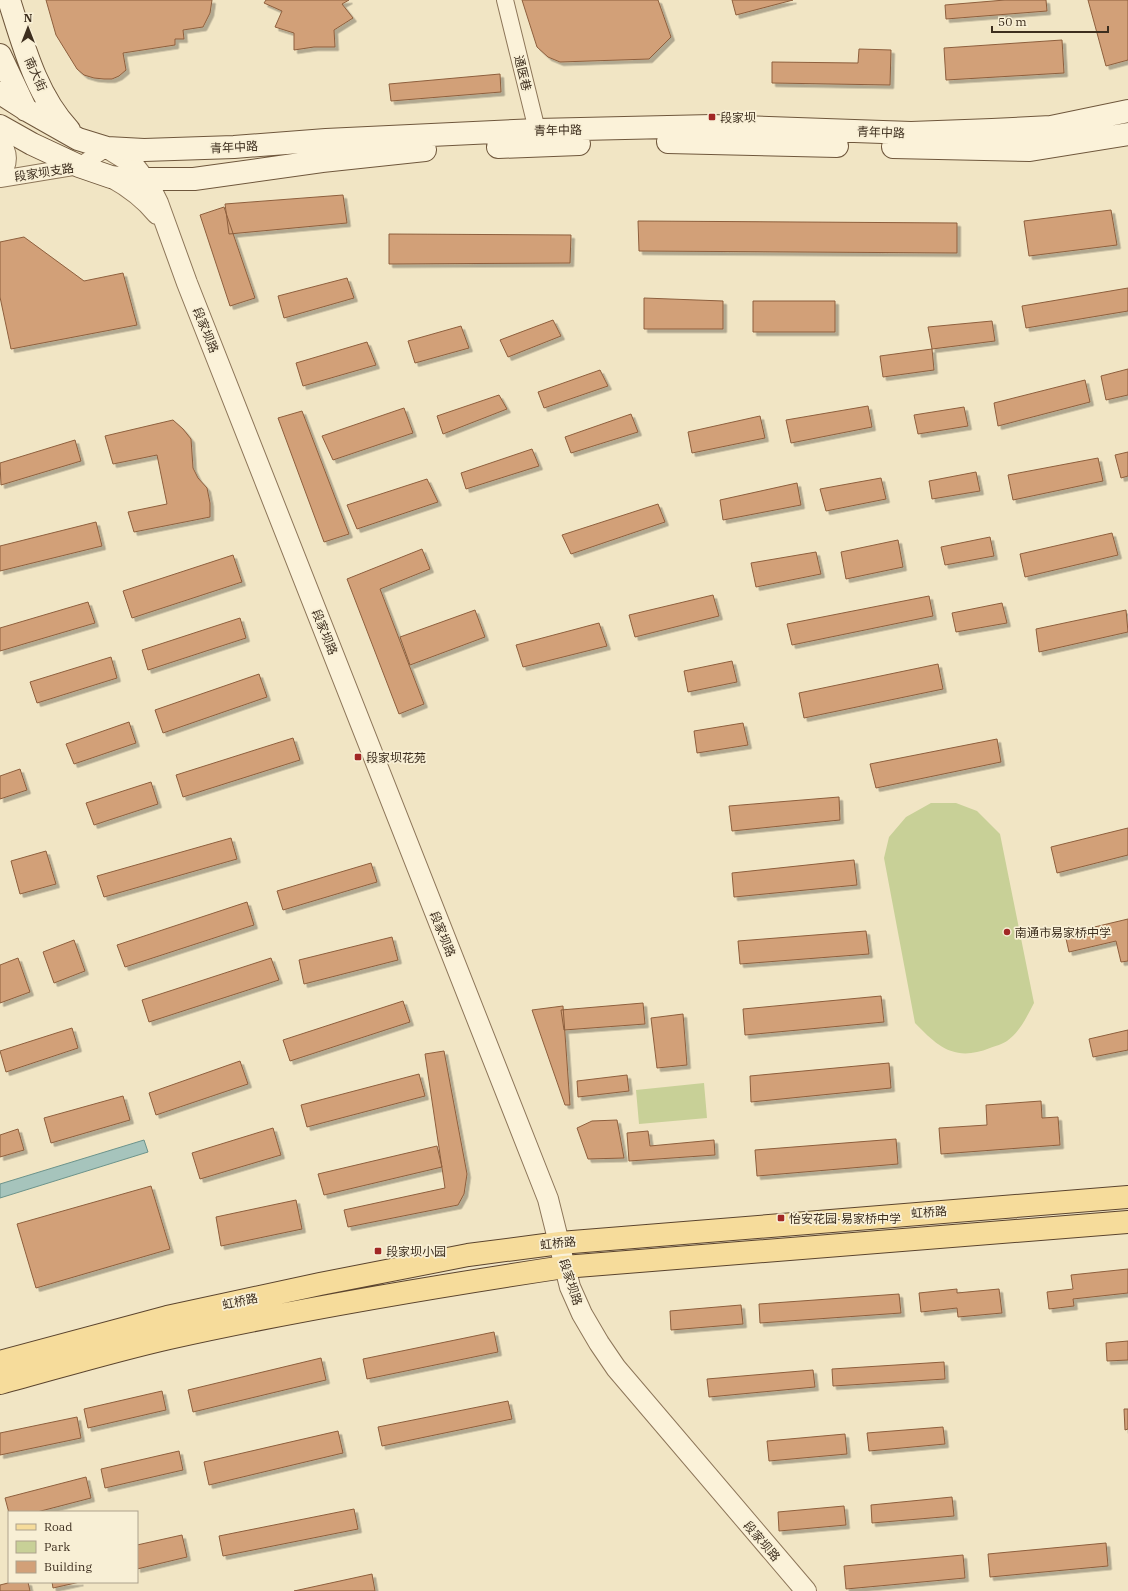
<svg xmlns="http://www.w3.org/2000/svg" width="1128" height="1591" font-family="'IBM Plex Serif','Noto Sans SC',serif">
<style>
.green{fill:#c8d097}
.water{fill:#a6c4bc;stroke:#6c938b}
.building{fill:#d2a078;stroke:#8e5f3d;filter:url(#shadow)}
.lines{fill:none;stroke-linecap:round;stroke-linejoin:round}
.minor-casing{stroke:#8d7659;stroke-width:18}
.tertiary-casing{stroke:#8d7659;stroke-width:22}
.secondary-casing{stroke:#6f573c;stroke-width:24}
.primary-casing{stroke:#5b442e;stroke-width:24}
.minor{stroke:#fbf2d9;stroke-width:16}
.tertiary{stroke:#fbf2d9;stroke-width:20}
.secondary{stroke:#fbf2d9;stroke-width:22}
.primary{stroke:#f6dc9b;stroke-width:22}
.poi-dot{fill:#a12725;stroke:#f8efd5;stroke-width:1.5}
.labels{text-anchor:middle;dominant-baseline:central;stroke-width:3.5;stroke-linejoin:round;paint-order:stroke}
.street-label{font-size:12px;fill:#3d2e1e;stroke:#f8efd5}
.poi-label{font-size:12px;fill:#3d2e1e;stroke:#f8efd5;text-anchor:start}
</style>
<defs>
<filter id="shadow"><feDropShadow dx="3.5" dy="3.5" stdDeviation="0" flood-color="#0004"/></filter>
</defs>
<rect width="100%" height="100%" fill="#f1e5c4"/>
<path class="green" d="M931 803H956L977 811 1000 834 1034 1003C1027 1016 1020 1032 1007 1041 1003 1044 995 1046 990 1048 955 1062 938 1047 915 1023L884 858 889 837 906 817Z
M704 1083 707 1118 639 1124 636 1090Z"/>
<path class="water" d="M144 1140 148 1152 0 1198V1184Z"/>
<path class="building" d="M46 0H212L210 13 203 27 183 30 184 39H175V45L123 53 126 70 119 76 112 79H104L94 78 84 75 77 69 56 35Z
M266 0H349L342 4 353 18 334 30 335 47H314L294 50V33L275 27 282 11 264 3Z
M522 0H658L671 37 649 59 560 62 548 57 537 47Z
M732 0H793L736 15Z
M1005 0H1046L1047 11 946 19 945 5Z
M1088 0H1128V60L1106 66Z
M1062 40 1064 73 946 80 944 48Z
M859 49 891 50 890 85 772 83V62L858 63Z
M500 74 501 92 391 101 389 84Z
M343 195 347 223 229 234 225 204Z
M224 207 255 298 230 306 200 215Z
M1111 210 1117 245 1029 256 1024 221Z
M638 221 957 223V253L639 251Z
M389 234 571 235 570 263 389 264Z
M24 237 84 281 123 273 137 325 11 349 0 297V242Z
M347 278 354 298 284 318 278 296Z
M1128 288V311L1026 328 1022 306Z
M644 298 723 301V329H644Z
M753 301H835V332H753Z
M553 320 561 336 508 357 500 340Z
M992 321 995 341 932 349 928 327Z
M461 326 469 348 415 363 408 341Z
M367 342 376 365 303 386 296 363Z
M932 349 934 370 883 377 880 356Z
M1128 369V395L1106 400 1101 376Z
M600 370 608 386 544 408 538 392Z
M1085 380 1090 402 998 426 994 403Z
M499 395 507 409 443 434 437 416Z
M868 406 872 427 791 443 786 420Z
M964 407 968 426 918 434 914 415Z
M404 408 413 433 333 460 322 436Z
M302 411 349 534 324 542 278 418Z
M631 414 638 432 571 453 565 437Z
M760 416 765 438 692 453 688 432Z
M173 420 183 429 191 439 193 468 198 478 207 488 210 503V517L134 532 128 512 167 504 157 455 113 464 105 436Z
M75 440 81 461 1 485 0 463Z
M532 449 539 466 466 489 461 473Z
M1128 452V476L1121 478 1115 455Z
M1098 458 1103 481 1013 500 1008 475Z
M976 472 980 491 932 499 929 481Z
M881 478 886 499 826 511 820 489Z
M427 479 438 502 357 529 347 505Z
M797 483 801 505 723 520 720 500Z
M658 504 665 522 571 554 562 535Z
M96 522 102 546 0 571V546Z
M1112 533 1118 555 1025 577 1020 554Z
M990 537 994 556 945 565 941 547Z
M898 540 903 567 846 579 841 552Z
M422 549 430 569 380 589 424 704 399 714 347 579Z
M816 552 821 574 756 587 751 563Z
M233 555 242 582 132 618 123 591Z
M713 595 719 616 635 637 629 615Z
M929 596 933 616 792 645 787 624Z
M88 602 95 623 0 651V628Z
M1002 603 1007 623 956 632 952 613Z
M475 610 485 637 410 665 400 637Z
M1126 610 1128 632 1039 652 1036 629Z
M240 618 246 638 148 670 142 650Z
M599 623 607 646 523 667 516 645Z
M111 657 117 678 37 703 30 682Z
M732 661 737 682 688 692 684 671Z
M938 664 943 689 804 718 799 693Z
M259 674 267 697 163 733 155 710Z
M129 722 136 743 74 764 66 744Z
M743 723 748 745 697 753 694 731Z
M293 738 300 760 183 797 176 775Z
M997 739 1001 762 876 788 870 764Z
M20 769 27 790 0 799V776Z
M151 782 158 804 94 825 86 803Z
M839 797 840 820 732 831 729 806Z
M1128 828V855L1057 873 1051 847Z
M231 838 237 859 104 897 97 876Z
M46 851 56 884 20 894 11 861Z
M854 860 857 885 734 897 732 873Z
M371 863 377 882 283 910 277 891Z
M247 902 254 925 125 967 117 945Z
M1128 919V961L1121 962 1116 941 1069 952 1065 934Z
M866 931 869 954 740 964 738 941Z
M392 937 398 960 304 984 299 960Z
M74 940 85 971 54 983 43 952Z
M18 958 30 992 0 1003V965Z
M271 958 279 980 149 1022 142 1000Z
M881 996 884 1022 745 1035 743 1009Z
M403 1001 410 1022 290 1061 283 1040Z
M643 1003 645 1024 564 1030 561 1010Z
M563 1006 570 1105H565L532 1010Z
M683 1014 687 1065 657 1068 651 1018Z
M72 1028 78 1048 6 1072 0 1051Z
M1128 1030V1050L1093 1057 1089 1039Z
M444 1051 467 1174 464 1194 458 1205 348 1227 344 1210 445 1188 425 1054Z
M240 1061 248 1084 156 1115 149 1093Z
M889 1063 891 1088 751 1102 750 1076Z
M419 1074 425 1096 307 1127 301 1105Z
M627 1075 629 1091 578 1097 577 1081Z
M123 1096 130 1120 51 1143 44 1118Z
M1041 1101 1042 1118 1058 1117 1060 1145 941 1154 939 1128 987 1125 986 1105Z
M617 1120 624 1158 588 1159 577 1128 592 1121Z
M273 1128 281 1155 200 1179 192 1153Z
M18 1129 24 1150 0 1157V1135Z
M648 1131 650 1146 714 1140 715 1155 629 1161 627 1133Z
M896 1139 898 1164 757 1176 755 1150Z
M437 1146 442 1167 324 1195 318 1174Z
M151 1186 170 1249 36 1288 17 1224Z
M296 1200 302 1229 221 1246 216 1217Z
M1128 1269V1293L1073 1299 1074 1306 1049 1309 1047 1292 1073 1289 1071 1275Z
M957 1289V1293L999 1289 1002 1313 958 1317 957 1308 921 1312 919 1293Z
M899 1294 901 1313 760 1323 759 1304Z
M741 1305 743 1324 671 1330 670 1311Z
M494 1332 498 1352 367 1379 363 1359Z
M1128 1341V1360L1107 1361 1106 1343Z
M321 1358 326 1380 193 1412 188 1390Z
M944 1362 945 1379 833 1386 832 1369Z
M813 1370 815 1387 709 1397 707 1379Z
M162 1391 166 1410 88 1428 84 1409Z
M508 1401 512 1419 382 1446 378 1427Z
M1124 1409H1128V1429L1125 1430Z
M77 1417 81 1438 0 1455V1433Z
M943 1427 945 1444 869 1451 867 1433Z
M338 1431 343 1453 209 1485 204 1462Z
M845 1434 847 1454 769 1461 767 1441Z
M179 1451 183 1470 105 1488 101 1469Z
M86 1477 91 1498 37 1512 9 1513 5 1498Z
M952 1497 954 1516 872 1523 871 1505Z
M844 1506 846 1525 779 1531 778 1512Z
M354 1509 358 1529 223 1556 219 1536Z
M182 1535 187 1557 137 1569V1545Z
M1106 1543 1108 1566 990 1577 988 1554Z
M963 1555 965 1578 846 1589 844 1566Z
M372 1574 375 1591H294Z
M12 1582H28L30 1591H0V1585Z
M52 1582H80L53 1588Z"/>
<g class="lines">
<g class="minor-casing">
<path id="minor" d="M505 0 537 130 538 140
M0 140C10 151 11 165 0 176
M0 179 79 166 107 148"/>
</g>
<g class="tertiary-casing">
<path id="tertiary" d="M107 148 133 164 149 185 158 203 187 283 548 1199 570 1287 582 1314 599 1343 616 1368 806 1591
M111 177C129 187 144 198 157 214"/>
</g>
<g class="secondary-casing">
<path id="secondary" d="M9 0C23 44 36 95 69 130
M0 55 26 110
M0 93 25 109 78 139 107 148 144 150 234 147 326 140 537 130 712 126 911 133 992 130 1051 127 1128 111
M0 126 32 144 79 166 111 177 126 179H194L322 161 425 150
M668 142 837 146
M498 147 579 144
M893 147 1030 150 1128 134"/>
</g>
<g class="primary-casing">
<path id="primary" d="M0 1362 167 1317 320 1284 468 1255 560 1243 1128 1197
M0 1383C56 1368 112 1351 169 1338 299 1309 432 1287 564 1267L1128 1222"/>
</g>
<use href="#minor" class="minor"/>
<use href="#tertiary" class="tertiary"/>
<use href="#secondary" class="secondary"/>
<use href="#primary" class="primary"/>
</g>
<g class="poi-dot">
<rect x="708" y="113" width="8" height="8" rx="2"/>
<rect x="354" y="753" width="8" height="8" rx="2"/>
<circle cx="1007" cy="932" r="4"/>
<rect x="777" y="1214" width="8" height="8" rx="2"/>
<rect x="374" y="1247" width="8" height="8" rx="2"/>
</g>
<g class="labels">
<g class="street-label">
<text transform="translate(523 73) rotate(76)">通医巷</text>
<text transform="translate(36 74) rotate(66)">南大街</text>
<text transform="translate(558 130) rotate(-1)">青年中路</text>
<text transform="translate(881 132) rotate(2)">青年中路</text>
<text transform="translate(234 147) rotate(-3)">青年中路</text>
<text transform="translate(44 172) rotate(-9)">段家坝支路</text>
<text transform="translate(206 330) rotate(68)">段家坝路</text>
<text transform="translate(325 632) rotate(68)">段家坝路</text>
<text transform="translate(443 934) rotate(68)">段家坝路</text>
<text transform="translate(929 1212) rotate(-4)">虹桥路</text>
<text transform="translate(558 1243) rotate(-6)">虹桥路</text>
<text transform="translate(571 1282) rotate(72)">段家坝路</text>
<text transform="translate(240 1301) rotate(-12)">虹桥路</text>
<text transform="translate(762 1541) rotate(49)">段家坝路</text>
</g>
<g class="poi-label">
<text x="720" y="117">段家坝</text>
<text x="366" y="757">段家坝花苑</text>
<text x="1015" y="932">南通市易家桥中学</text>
<text x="789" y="1218">怡安花园·易家桥中学</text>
<text x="386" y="1251">段家坝小园</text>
</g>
</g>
<rect x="8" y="1511" width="130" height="72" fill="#f8efd5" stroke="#ada28c"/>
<rect x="16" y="1524" width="20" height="6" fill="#f6dc9b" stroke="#ada28c"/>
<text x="44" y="1531" font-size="12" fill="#3d2e1e">Road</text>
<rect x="16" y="1541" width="20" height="12" fill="#c8d097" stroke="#ada28c"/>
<text x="44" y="1551" font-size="12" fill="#3d2e1e">Park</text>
<rect x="16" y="1561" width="20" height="12" fill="#d2a078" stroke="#ada28c"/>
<text x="44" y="1571" font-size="12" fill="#3d2e1e">Building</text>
<g transform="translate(28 28)" stroke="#f8efd5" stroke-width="3" paint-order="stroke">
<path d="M0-3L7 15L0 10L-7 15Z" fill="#3d2e1e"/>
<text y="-6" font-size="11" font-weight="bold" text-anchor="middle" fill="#3d2e1e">N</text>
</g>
<path d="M992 26v6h116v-6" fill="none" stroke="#3d2e1e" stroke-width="2"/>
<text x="998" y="26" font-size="12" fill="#3d2e1e" stroke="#f8efd5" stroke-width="3" paint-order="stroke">50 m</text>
</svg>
